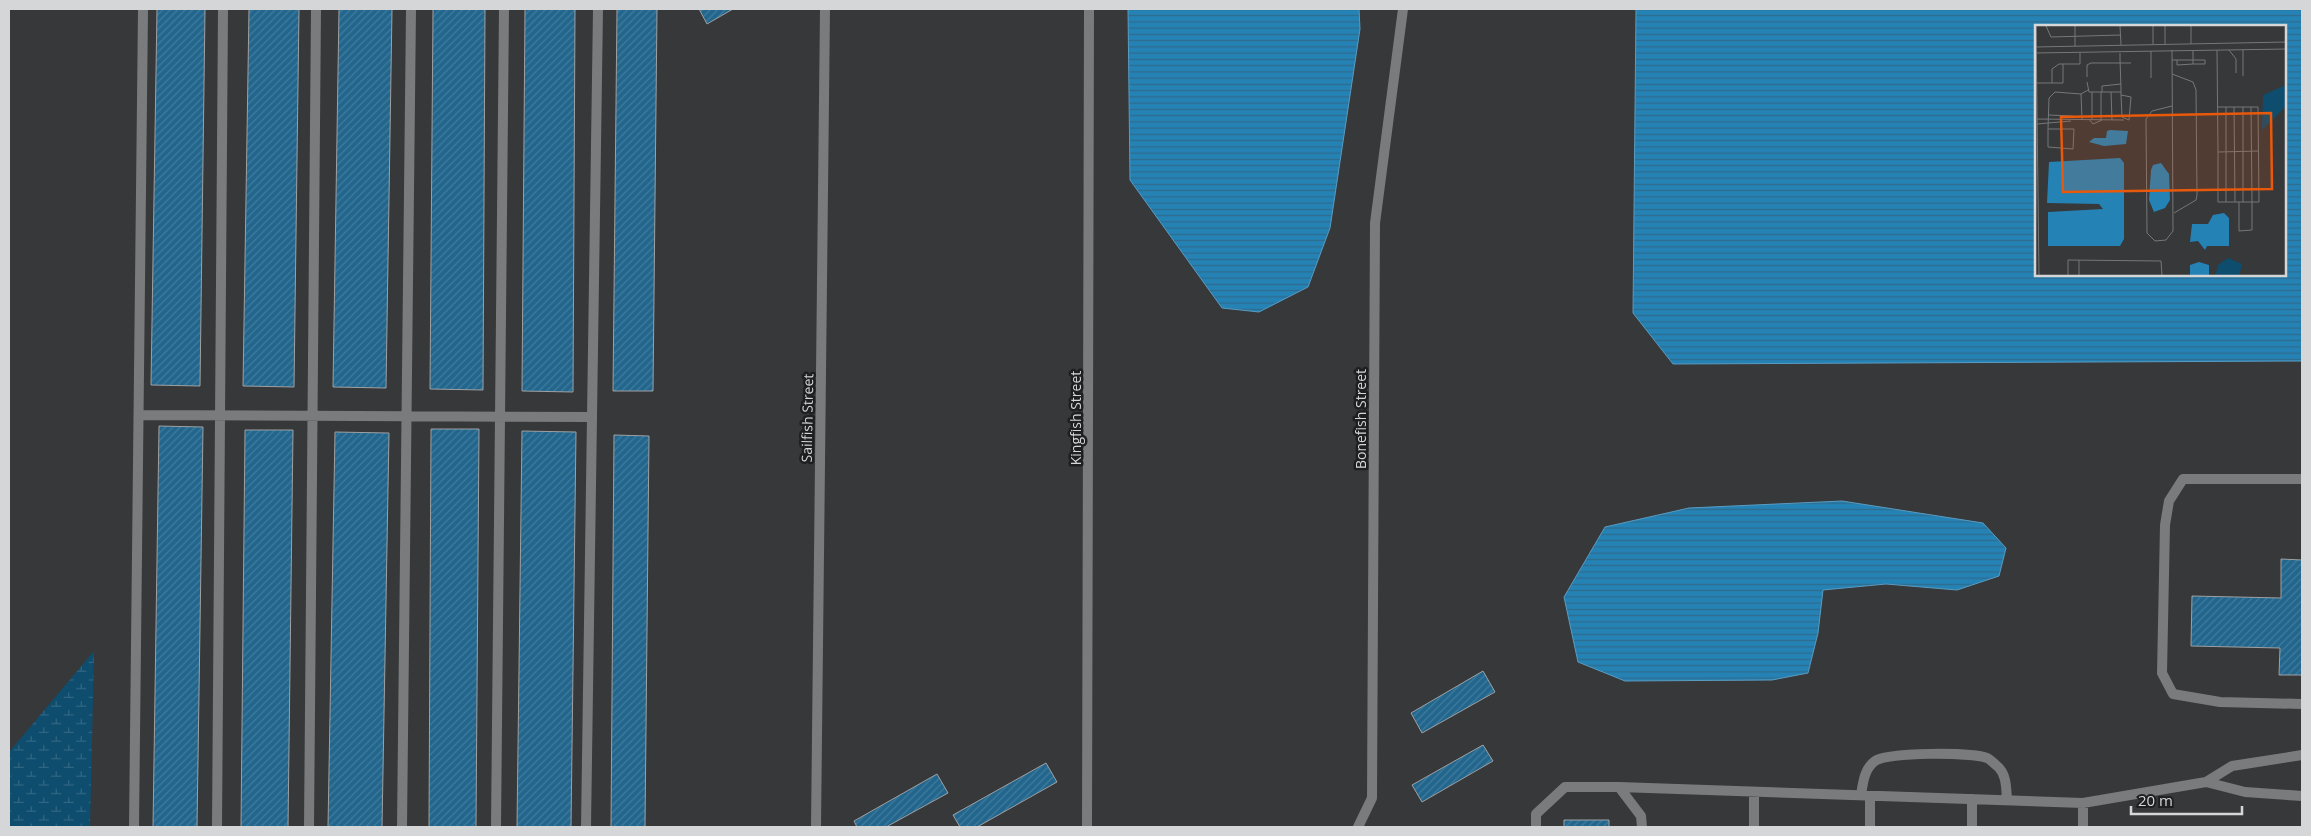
<svg xmlns="http://www.w3.org/2000/svg" width="2311" height="836" font-family="'Open Sans',sans-serif">
<style>
.wetland{fill:url(#wetland-marsh)}
.water{fill:url(#water-rules);stroke:#5a9bc0;fill-rule:evenodd}
.building{fill:url(#building-hatch);stroke:#9ea1a3}
.lines{fill:none;stroke-linecap:round;stroke-linejoin:round}
.service{stroke:#7a7b7c;stroke-width:10}
.labels{text-anchor:middle;dominant-baseline:central;stroke-width:5;stroke-linejoin:round;paint-order:stroke}
.street-label{font-size:14px;fill:#d5d6d8;stroke:#1e1f20}
.inset-road{fill:none;stroke:#767779;stroke-width:1}
.view{fill:#e8590c;fill-opacity:0.15;stroke:#e8590c;stroke-width:2.5}
.inset-edge{fill:none;stroke:#d5d6d8;stroke-width:2.5}
</style>
<defs>
<pattern id="wetland-marsh" width="20" height="14" patternUnits="userSpaceOnUse" patternTransform="scale(1.25)"><rect width="20" height="14" fill="#0e4d6e"/><path d="M1 5h8M5 5V1M11 12h8M15 12V8" fill="none" stroke="#306682"/></pattern>
<pattern id="water-rules" width="6" height="5" patternUnits="userSpaceOnUse" patternTransform="scale(1.25)"><rect width="6" height="5" fill="#2582b5"/><path d="M0 2.5h6" fill="none" stroke="#2e6b8c"/></pattern>
<pattern id="building-hatch" width="6" height="6" patternUnits="userSpaceOnUse" patternTransform="scale(1.25)"><rect width="6" height="6" fill="#22668d"/><path d="M-1 1l2-2M0 6l6-6M5 7l2-2" fill="none" stroke="#417b9c"/></pattern>
</defs>
<rect width="100%" height="100%" fill="#36383a"/>
<path class="wetland" d="M94 651 90 827H9V752Z"/>
<path class="water" d="M1128 9H1359L1360 29 1330 228 1308 287 1259 312 1222 308 1130 180Z
M1636 9H2302V361L1673 364 1633 313ZM2036 26H2285V275H2036Z
M1842 501 1983 523 2006 548 1999 576 1957 590 1886 584 1823 590 1818 633 1808 673 1772 680 1625 681 1578 662 1564 597 1605 527 1689 508Z"/>
<path class="building" d="M157 9H205L200 386 151 385Z
M249 9H299L294 387 243 386Z
M339 9H392L386 388 333 387Z
M433 9H485L483 390 430 389Z
M525 9H575L573 392 522 391Z
M617 9H657L653 391H613Z
M699 9H733L707 24Z
M159 426 203 427 197 827H153Z
M431 429H479L476 827H429Z
M245 430H293L288 827H241Z
M522 431 576 432 571 827H517Z
M335 432 389 433 382 827H328Z
M614 435 649 436 645 827H611Z
M2281 559 2302 560V675H2279L2280 648 2191 646 2192 596 2281 598Z
M1483 671 1495 692 1422 733 1411 713Z
M1483 745 1493 761 1422 802 1412 785Z
M1046 763 1057 782 977 827H960L953 815Z
M937 774 948 793 886 827H857L854 821Z
M1564 820H1609V827H1564Z"/>
<g class="lines">
<path class="service" d="M139 415 592 417 598 9
M2302 479H2183L2169 501 2165 525 2162 673 2173 694 2220 702 2302 704
M2206 782 2232 766 2302 755
M1619 787 2083 803 2206 782 2245 792 2302 796
M1861 795C1863 783 1864 769 1875 761 1887 752 1972 752 1987 758 1990 759 1993 763 1996 765 2007 774 2006 787 2007 800
M134 827 143 9
M217 827 223 9
M309 827 316 9
M402 827 411 9
M496 827 504 9
M586 827 592 417
M816 827 825 9
M1087 827 1089 9
M1358 827 1372 798 1375 223 1403 9
M1536 827V814L1565 787H1619L1641 816 1642 827
M1754 827V792
M1870 827V796
M1972 827V799
M2083 827V803"/>
</g>
<g class="labels">
<g class="street-label">
<text transform="translate(807 418) rotate(-89)">Sailfish Street</text>
<text transform="translate(1075 418) rotate(-90)">Kingfish Street</text>
<text transform="translate(1360 419) rotate(-90)">Bonefish Street</text>
</g>
</g>
<g transform="translate(2035 25)">
<rect width="251" height="251" fill="#36383a"/>
<path d="M251 60V81L227 105 228 70ZM193 233 207 239 204 251H180L183 240Z" fill="#0e4d6e"/>
<path d="M75 105 93 106 91 119 69 121 54 117 59 113H71L72 106ZM85 133 89 138V214L85 221H13V187L68 184 64 179 12 178 14 137ZM126 138 134 149 135 175 130 183 119 187 114 175 116 145 118 140ZM189 188 194 193V221H172L170 225 163 216 155 217 157 199H173L178 190ZM164 237 174 240V251H155V240Z" fill="#2582b5"/>
<path class="inset-road" d="M1 1 4 251M11 1 16 12 86 10M85 1 86 20M118 1V19M156 1V19M130 19V1M40 21V1M0 22 252 17M182 25 183 127M194 25 201 34V48M208 25V51M116 26V53M0 28 252 24M85 28V34L86 64V70L87 92 94 95 96 72 86 70M137 35H142V40L158 39V25M142 35H170V39H158M137 49 158 57 161 65 162 170 161 175 139 188M52 52V40L56 38H96M52 57 54 67H67M1 58H28V39M17 58V44L24 39H45V28M86 59 67 61V67H86M57 67V94M66 67V95M76 67 77 95M46 69 47 94M137 81 117 86 111 94 112 208 120 216 131 215 138 206 137 25M183 82H191V177M191 82H223L224 177H204V206L217 205V177L216 82M199 82 200 177M208 82V177M13 90 38 91M2 94 89 95M54 94 58 99 67 95M2 99 36 96M13 104H39L38 124 13 122V104L14 73 20 67 46 69 53 65M204 177H183V127L224 126M44 235V251M33 251V235L126 236 127 251"/>
<path class="view" d="M236 88 237 164 28 167 26 92Z"/>
<rect width="251" height="251" class="inset-edge"/>
</g>
<rect width="2311" height="836" fill="none" stroke="#d5d6d8" stroke-width="20"/>
<path d="M2131 806v8h111v-8" fill="none" stroke="#d5d6d8" stroke-width="2.5"/>
<text x="2138" y="806" font-size="15" fill="#d5d6d8" stroke="#1e1f20" stroke-width="4" paint-order="stroke">20 m</text>
</svg>
